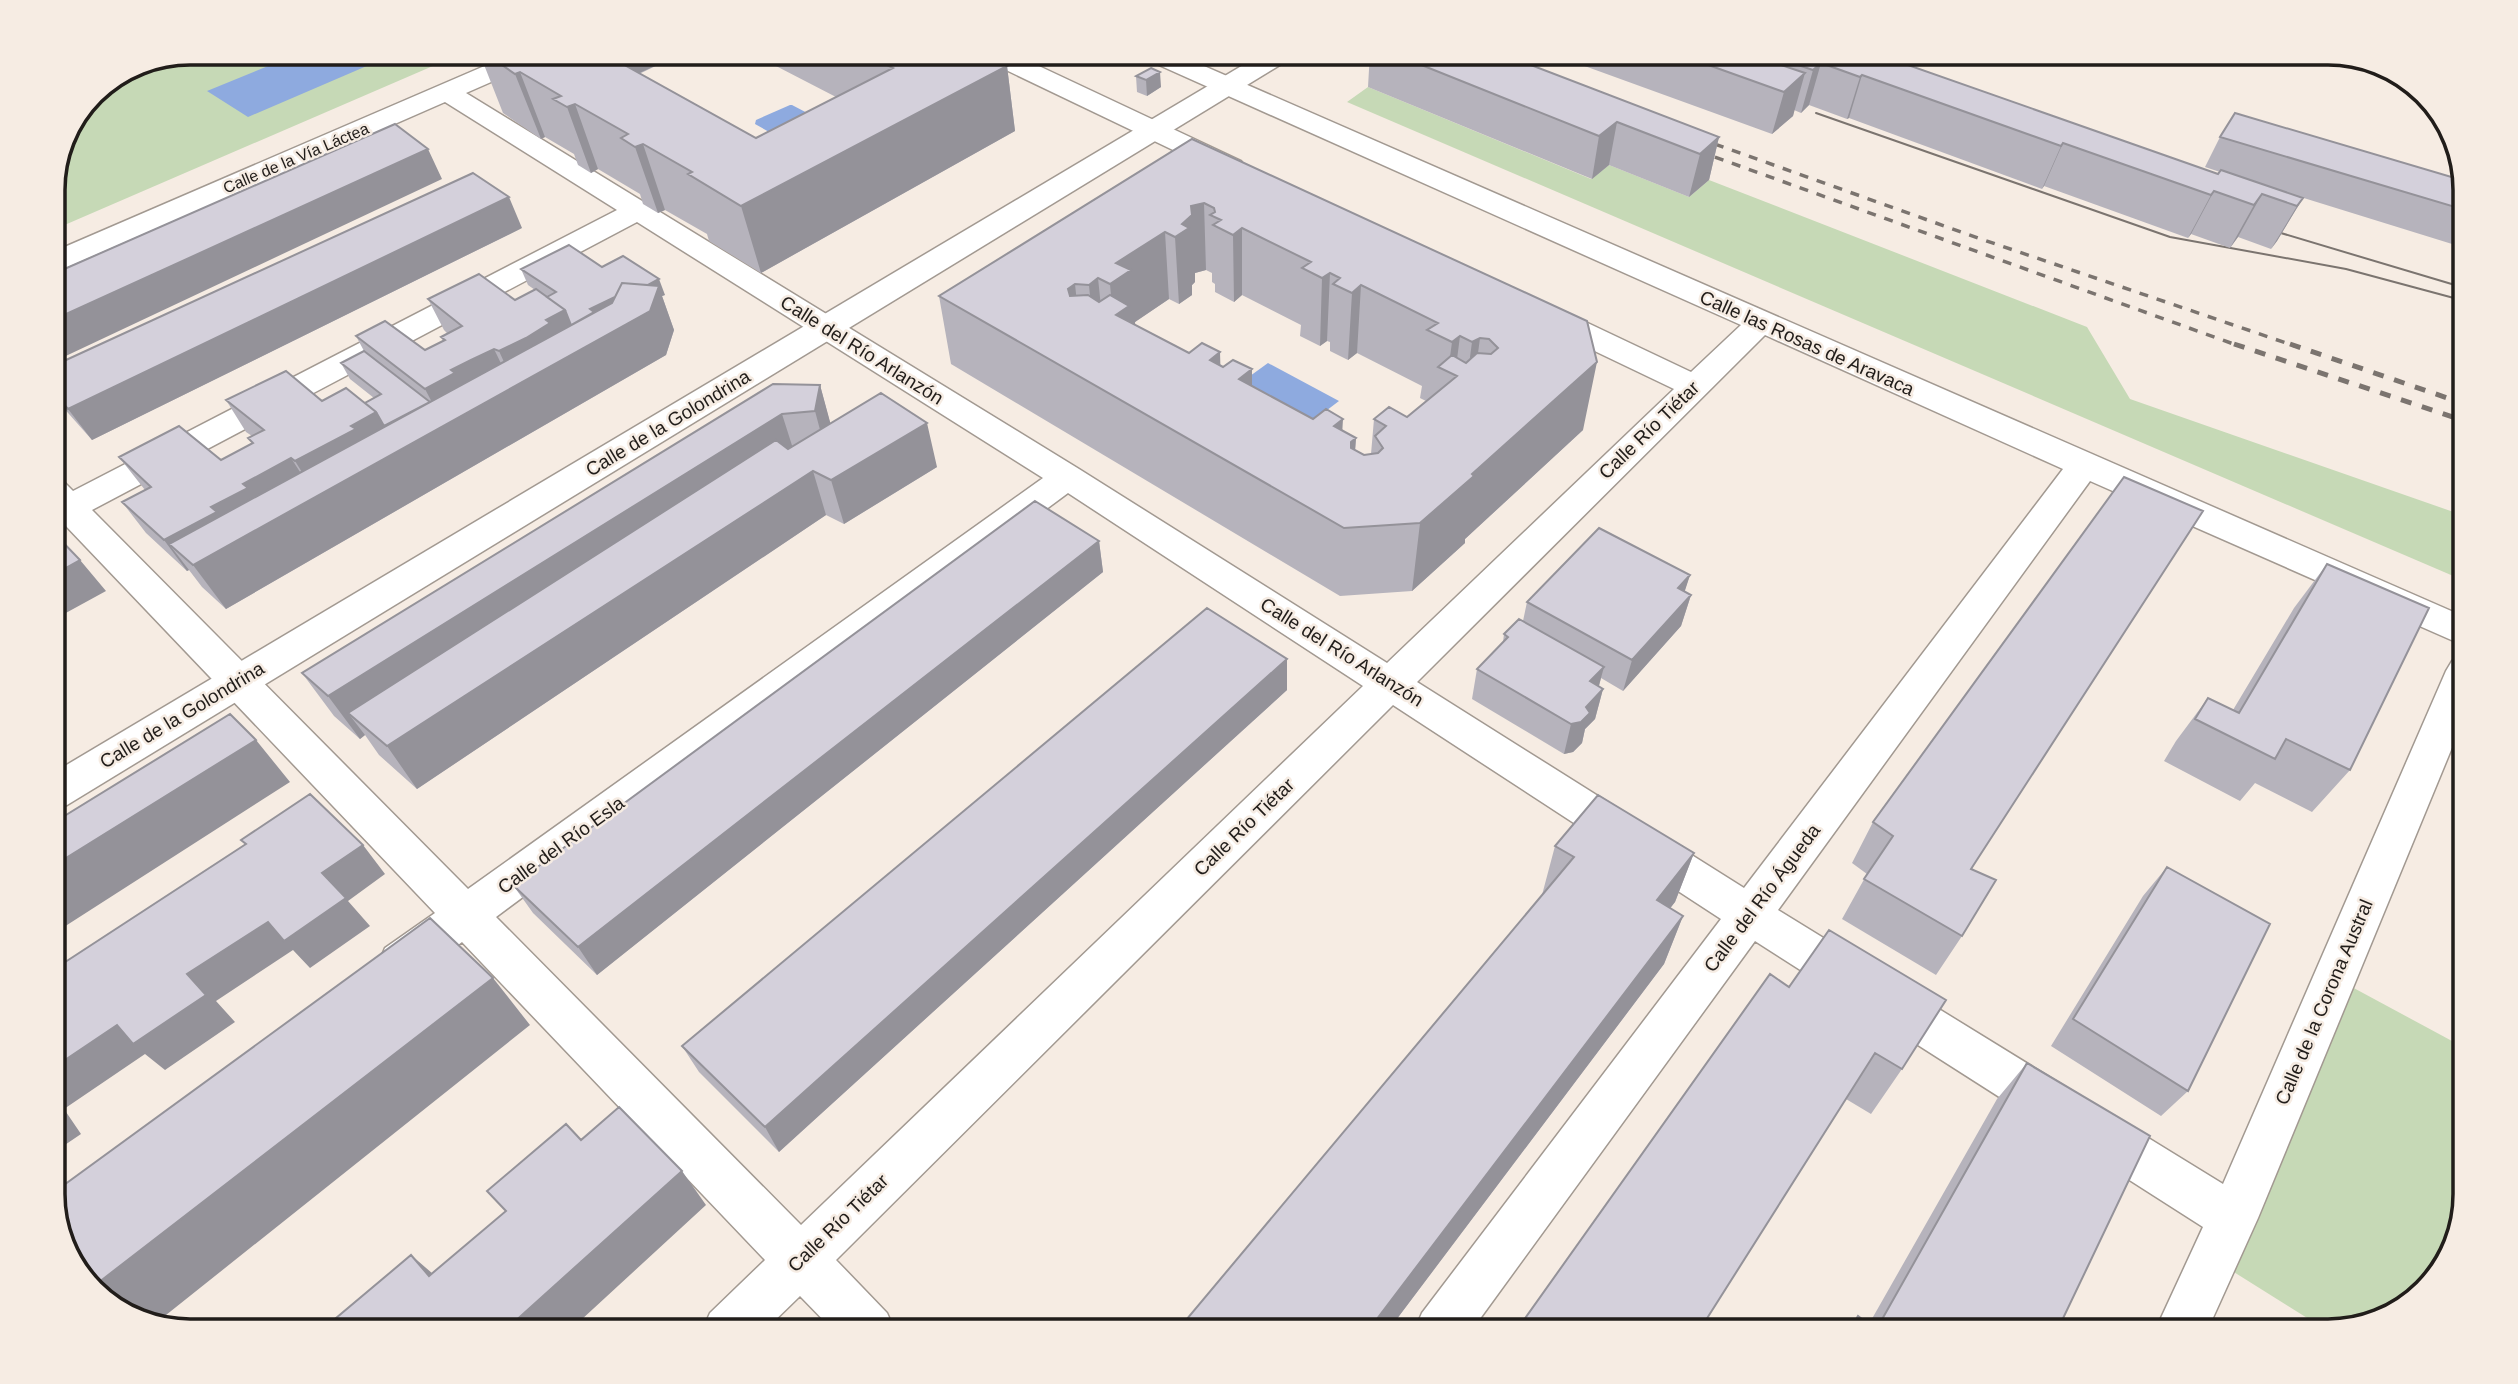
<svg xmlns="http://www.w3.org/2000/svg" width="2518" height="1384" font-family="Helvetica,sans-serif">
<style>
.green{fill:#c6d9b6}
.water{fill:#8eaadf}
.lines{fill:none;stroke-linecap:round;stroke-linejoin:round}
.street-casing{stroke:#a29991;stroke-width:3}
.secondary-casing{stroke:#a29991;stroke-width:3}
.street{fill:#fff;fill-rule:evenodd}
.secondary{fill:#fff;fill-rule:evenodd}
.tram{stroke:#7b746f;stroke-width:2}
.rail-far1{stroke:#7b746f;stroke-width:3.5;stroke-dasharray:9 9;stroke-linecap:butt}
.rail{stroke:#7b746f;stroke-width:5;stroke-dasharray:11 11;stroke-linecap:butt}
.wall{fill:#b6b3bc;fill-rule:evenodd}
.shaded-wall{fill:#949299}
.building{fill:#d4d0db;stroke:#949299;stroke-width:2;fill-rule:evenodd}
.labels{text-anchor:middle;dominant-baseline:central;stroke-width:5;stroke-linejoin:round;paint-order:stroke}
.far-street-label{font-size:16px;fill:#211d1a;stroke:#f6ece3}
.street-label{font-size:19px;fill:#211d1a;stroke:#f6ece3}
.rim{fill:none;stroke:#211d1a;stroke-width:3.5}
</style>
<rect width="100%" height="100%" fill="#f6ece3"/>
<path class="green" d="M190 52 463 53 53 230V182L63 137 93 93 138 63Z
M1368 87 1591 179 1609 165 1689 197 1709 180 2087 327 2130 399 2465 516V581L1347 102Z
M2350 986 2465 1048V1194L2451 1255 2397 1313 2328 1331 2229 1269Z"/>
<path class="water" d="M384 52 390 56 248 117 207 91 300 53Z
M790 105H792L834 127 794 146 755 124 756 120Z
M1268 363 1339 401 1310 423 1239 384Z"/>
<g class="lines">
<g class="street-casing">
<path id="street" d="M517 52H551L548 57 466 93 1079 469 1387 663 1674 389 1534 322 1530 315 1534 308 1545 306 1556 308 1691 372 1741 325 1141 57 1138 52H1172L2465 617V646L2090 481 1778 910 2223 1184 2446 671 2452 661 2465 657V716L2258 1218 2207 1331H2155L2203 1227 1755 941 1471 1331H1414L1422 1313 1721 919 1393 705 836 1260 887 1313 895 1331H834L800 1296 764 1331H702L710 1313 765 1260 462 942 417 976 401 981 385 976 379 962 385 948 435 913 65 525 53 528V479L65 483 73 491 617 210 445 102 63 269 53 272V252ZM637 222 1043 478 468 889 92 510ZM1765 335 2063 469 1744 888 1417 682ZM1068 493 1363 686 801 1225 496 917Z
M976 52H1009L1241 161 1245 167 1241 173 1231 175 1221 173 979 57Z"/>
</g>
<g class="secondary-casing">
<path id="secondary" d="M1265 52H1296L1293 57 67 805 53 809V773Z"/>
</g>
<use href="#street" class="street"/>
<use href="#secondary" class="secondary"/>
<path class="tram" d="M1816 113 2170 237 2346 269 2465 301
M2264 228 2465 288"/>
<path class="rail-far1" d="M1698 138 1978 238 2295 346
M1698 151 2239 346"/>
<path class="rail" d="M2234 344 2465 421
M2290 344 2465 404"/>
</g>
<path class="wall" d="M479 52H685L639 74 756 138 836 97 749 52H979L1007 66 1015 131 761 273 709 241 707 234 665 210 658 213 643 204 640 194 598 169 591 173 578 165 574 154 545 137 541 139 503 113Z
M1370 52H1497L1719 137 1709 180 1689 197 1609 165 1592 179 1368 87Z
M1546 52H1775L1772 62 1774 63 1777 52H1871L2218 174 2220 172 2205 167 2220 137 2465 181V248L2284 192 2303 198 2277 241 2271 249 2238 237 2230 248 2191 234 2188 238 2044 186 2042 189 1849 118 1847 119 1809 105 1801 113 1794 110 1793 116 1772 134Z
M1136 76 1161 87 1147 96 1137 92Z
M1192 139 1587 321 1583 430 1465 539V543L1412 591 1340 596 951 364 939 296ZM1206 270 1212 273V282L1215 284V292L1234 302 1242 295 1301 325 1300 336 1320 346 1327 341 1330 342V351L1348 360 1357 353 1422 386 1420 398 1426 401 1407 417 1374 419 1371 454 1364 455 1355 450 1356 438 1342 431 1313 419 1252 387 1221 365 1189 353 1135 325V322L1169 299 1179 304 1192 295V285L1195 282V273Z
M522 228 92 440 53 396V366Z
M602 267 665 295 662 296 674 330 666 355 226 609 202 587 189 570 187 571 146 533 122 502 145 490 119 457 221 460 252 443 248 438 252 436 246 432 226 400 322 401 365 403 374 398 350 379 341 363 364 351 356 336 425 350 443 341 441 337 447 333 444 330 428 299 515 300 535 290 528 285 521 269Z
M820 385 830 423 937 467 844 524 826 515 417 789 379 755 365 735 360 739 334 716 302 673Z
M1099 541 1103 572 597 975 533 913 513 885Z
M2327 564 2350 770 2312 812 2255 783 2240 801 2164 761 2176 741 2208 698 2233 710 2294 608Z
M1690 575 1684 592 1691 595 1681 626 1623 691 1601 678 1599 686 1603 689 1595 719 1585 729 1582 743 1573 752 1564 754 1472 699 1477 669 1503 642 1504 634 1523 621 1527 602Z
M1287 659V690L779 1152 699 1072 682 1046Z
M1873 822 1971 869 1962 936 1936 975 1842 919 1867 874 1852 863Z
M1555 846 1694 853 1675 902 1670 908 1683 916 1664 964 1387 1332H1176L1542 895Z
M2167 867 2188 1091 2161 1116 2051 1046 2143 896Z
M1770 974 1902 1069 1871 1114 1846 1099Z
M2027 1063 2057 1331H1844L1858 1316 1869 1324 1997 1099Z"/>
<path class="shaded-wall" d="M577 52H685L594 94Z
M1763 52H1775L1767 81 1757 57Z
M1821 63 1809 105 1801 113 1813 70Z
M1007 66 1015 131 761 273 741 206Z
M520 72 545 137 541 139 515 74Z
M1160 72 1161 87 1147 96 1146 80Z
M1805 73 1793 116 1772 134 1784 92Z
M1862 75 1849 118 1847 119 1860 77Z
M575 104 598 169 591 173 567 107Z
M1617 122 1609 165 1592 179 1599 136Z
M1719 137 1709 180 1689 197 1700 154Z
M2063 143 2044 186 2042 189 2061 146Z
M643 144 665 210 658 213 635 147Z
M428 149 442 179 53 362V320Z
M2214 191 2191 234 2188 238 2211 195Z
M2262 194 2238 237 2230 248 2254 205Z
M509 197 522 228 92 440 68 409Z
M2303 198 2277 241 2271 249 2297 206Z
M1204 203 1206 270 1195 273V282L1192 285V295L1179 304 1175 237 1191 206Z
M1242 228V295L1234 302 1233 235Z
M1165 232 1169 299 1135 322 1136 338 1116 352 1110 284 1116 263Z
M1330 273 1327 341 1320 346 1322 278Z
M1098 278 1105 346 1095 352 1089 285Z
M659 279 665 295 662 296 674 330 666 355 226 609 193 565 169 544 189 570 187 571 164 540 243 484 291 458 311 489 638 290Z
M1075 284 1082 351 1068 289Z
M1361 285 1357 353 1348 360 1352 293Z
M633 287 600 324 590 309Z
M565 310 578 341 513 382 499 351 546 320Z
M1460 336 1455 375 1448 372 1452 342Z
M1480 338 1471 406 1463 410 1472 342Z
M494 349 509 380 435 408 425 389 451 370Z
M1220 352 1222 420 1210 360Z
M1597 362 1583 430 1465 539V543L1412 591 1420 523 1472 474Z
M1252 369V437L1239 379Z
M820 385 832 429 827 456 815 411Z
M376 412 385 427 315 493 295 461 351 426Z
M782 414 796 458 348 713 365 735 360 739 328 696Z
M1343 419 1339 486 1334 426Z
M927 423 937 467 844 524 831 480Z
M1356 438 1351 506V442Z
M813 471 826 515 417 789 387 746Z
M1099 541 1103 572 597 975 578 947Z
M80 560 106 591 53 620V575Z
M1690 575 1680 606 1678 588Z
M1691 595 1681 626 1623 691 1632 660Z
M1287 659V690L779 1152 765 1127Z
M1604 667 1596 696 1603 689 1595 719 1585 729 1582 743 1573 752 1564 754 1571 724 1590 681Z
M256 740 290 782 53 934V866Z
M363 845 385 874 348 901 370 926 310 968 293 950 216 1001 235 1022 165 1070 145 1054 64 1109 81 1134 53 1153V1068L117 1025 187 974 322 873Z
M1694 853 1675 902 1639 949 1657 900Z
M1683 916 1664 964 1387 1332H1367Z
M493 978 530 1025 156 1323 129 1317 94 1286Z
M682 1171 706 1205 568 1332H503Z
M411 1255 447 1286 429 1276Z"/>
<path class="building" d="M483 52H601L756 138 893 68 861 52H979L1007 66 741 206 688 174 692 172 643 144 635 147 621 138 628 134 575 104 567 107 553 99 561 96 520 72 515 74Z
M1389 52H1497L1719 137 1700 154 1617 122 1599 136Z
M1672 52H1763L1757 57 1805 73 1784 92Z
M1791 52H1871L2218 174 2221 170 2303 198 2297 206 2262 194 2254 205 2214 191 2211 195 2063 143 2061 146 1862 75 1860 77 1821 63 1813 70 1783 60 1792 53Z
M1151 68 1160 72 1146 80 1136 76Z
M2235 113 2465 181V210L2220 137Z
M395 124 428 149 53 320V274Z
M1192 139 1587 321 1597 362 1472 474 1474 476 1420 523 1344 528 939 296ZM1204 203 1214 208 1215 212 1210 215 1221 220 1213 225 1233 235 1242 228 1311 262 1302 268 1322 278 1330 273 1340 278 1333 284 1352 293 1361 285 1438 323 1427 330 1452 342 1460 336 1472 342 1480 338 1489 339 1498 348 1491 354 1477 353 1466 363 1452 355 1438 367 1457 376 1407 417 1389 407 1374 419 1386 426 1375 436 1383 448 1378 453 1364 455 1351 448V442L1356 438 1334 426 1343 419 1326 409 1313 419 1239 379 1252 369 1233 360 1223 367 1210 360 1220 352 1202 343 1189 353 1116 315 1129 306 1110 295 1099 302 1088 295 1070 296 1068 289 1075 284 1089 285 1098 278 1110 284 1131 270 1116 263 1165 232 1175 237 1189 228 1182 224 1192 215 1191 206Z
M473 173 509 197 68 409 53 392V366Z
M569 245 602 267 623 256 659 279 648 285 622 283 615 297 590 309 594 312 571 325 565 310 547 297 556 292 521 269Z
M479 274 515 300 536 289 565 310 546 320 550 323 526 338 499 351 494 349 471 360 451 370 455 373 425 389 356 336 385 321 425 350 445 340 441 337 462 326 428 299Z
M622 283 659 286 650 311 193 565 169 544 612 303Z
M364 351 430 402 384 426 376 412 365 403 381 394 341 363Z
M286 371 322 401 346 388 376 412 351 426 356 429 295 461 291 458 243 484 248 488 211 507 217 512 164 540 122 502 151 487 119 457 179 426 221 460 253 443 248 438 264 430 226 400Z
M773 384 820 385 815 411 782 414 328 696 302 673Z
M881 393 927 423 831 480 813 471 387 746 348 713 776 440 788 449Z
M2124 477 2203 511 1971 869 1996 880 1962 936 1864 879 1893 836 1873 822Z
M1035 501 1099 541 578 947 513 885Z
M1599 528 1690 575 1678 588 1691 595 1632 660 1527 602Z
M53 532 80 560 53 575Z
M2327 564 2429 608 2350 770 2286 739 2275 759 2195 719 2208 698 2239 713Z
M1207 608 1287 659 765 1127 682 1046Z
M1519 619 1604 667 1590 681 1603 689 1586 707 1590 713 1581 722 1571 724 1477 669 1508 637 1504 634Z
M230 714 256 740 53 866V823Z
M310 794 363 845 322 873 346 898 284 941 268 922 187 974 206 995 133 1044 117 1025 53 1068V970L246 844 241 840Z
M1598 795 1694 853 1657 900 1683 916 1367 1332H1176L1574 857 1555 846Z
M2167 867 2270 924 2188 1091 2073 1019Z
M430 918 493 978 94 1286 75 1270 53 1203V1193Z
M1829 930 1946 1000 1902 1069 1875 1053 1699 1331H1516L1770 974 1789 987Z
M2027 1063 2150 1136 2057 1331H1849L1858 1316 1876 1330Z
M619 1107 682 1171 503 1332H325L323 1329 411 1255 429 1276 506 1211 487 1191 566 1124 581 1140Z
M819 1321 829 1332H809Z"/>
<g class="labels">
<g class="far-street-label">
<text transform="translate(296 158) rotate(-23)">Calle de la Vía Láctea</text>
</g>
<g class="street-label">
<text transform="translate(1807 343) rotate(24)">Calle las Rosas de Aravaca</text>
<text transform="translate(862 350) rotate(32)">Calle del Río Arlanzón</text>
<text transform="translate(668 423) rotate(-31)">Calle de la Golondrina</text>
<text transform="translate(1649 430) rotate(-44)">Calle Río Tiétar</text>
<text transform="translate(1342 652) rotate(32)">Calle del Río Arlanzón</text>
<text transform="translate(182 715) rotate(-31)">Calle de la Golondrina</text>
<text transform="translate(1244 827) rotate(-44)">Calle Río Tiétar</text>
<text transform="translate(561 845) rotate(-36)">Calle del Río Esla</text>
<text transform="translate(1762 898) rotate(-53)">Calle del Río Águeda</text>
<text transform="translate(2324 1002) rotate(-67)">Calle de la Corona Austral</text>
<text transform="translate(838 1223) rotate(-44)">Calle Río Tiétar</text>
</g>
</g>
<path d="M0 0H2518V1384H0ZM190 65H2328A125 125 0 0 1 2453 190V1194A125 125 0 0 1 2328 1319H190A125 125 0 0 1 65 1194V190A125 125 0 0 1 190 65Z" fill="#f6ece3" fill-rule="evenodd"/>
<path class="rim" d="M190 65H2328A125 125 0 0 1 2453 190V1194A125 125 0 0 1 2328 1319H190A125 125 0 0 1 65 1194V190A125 125 0 0 1 190 65Z"/>
</svg>
